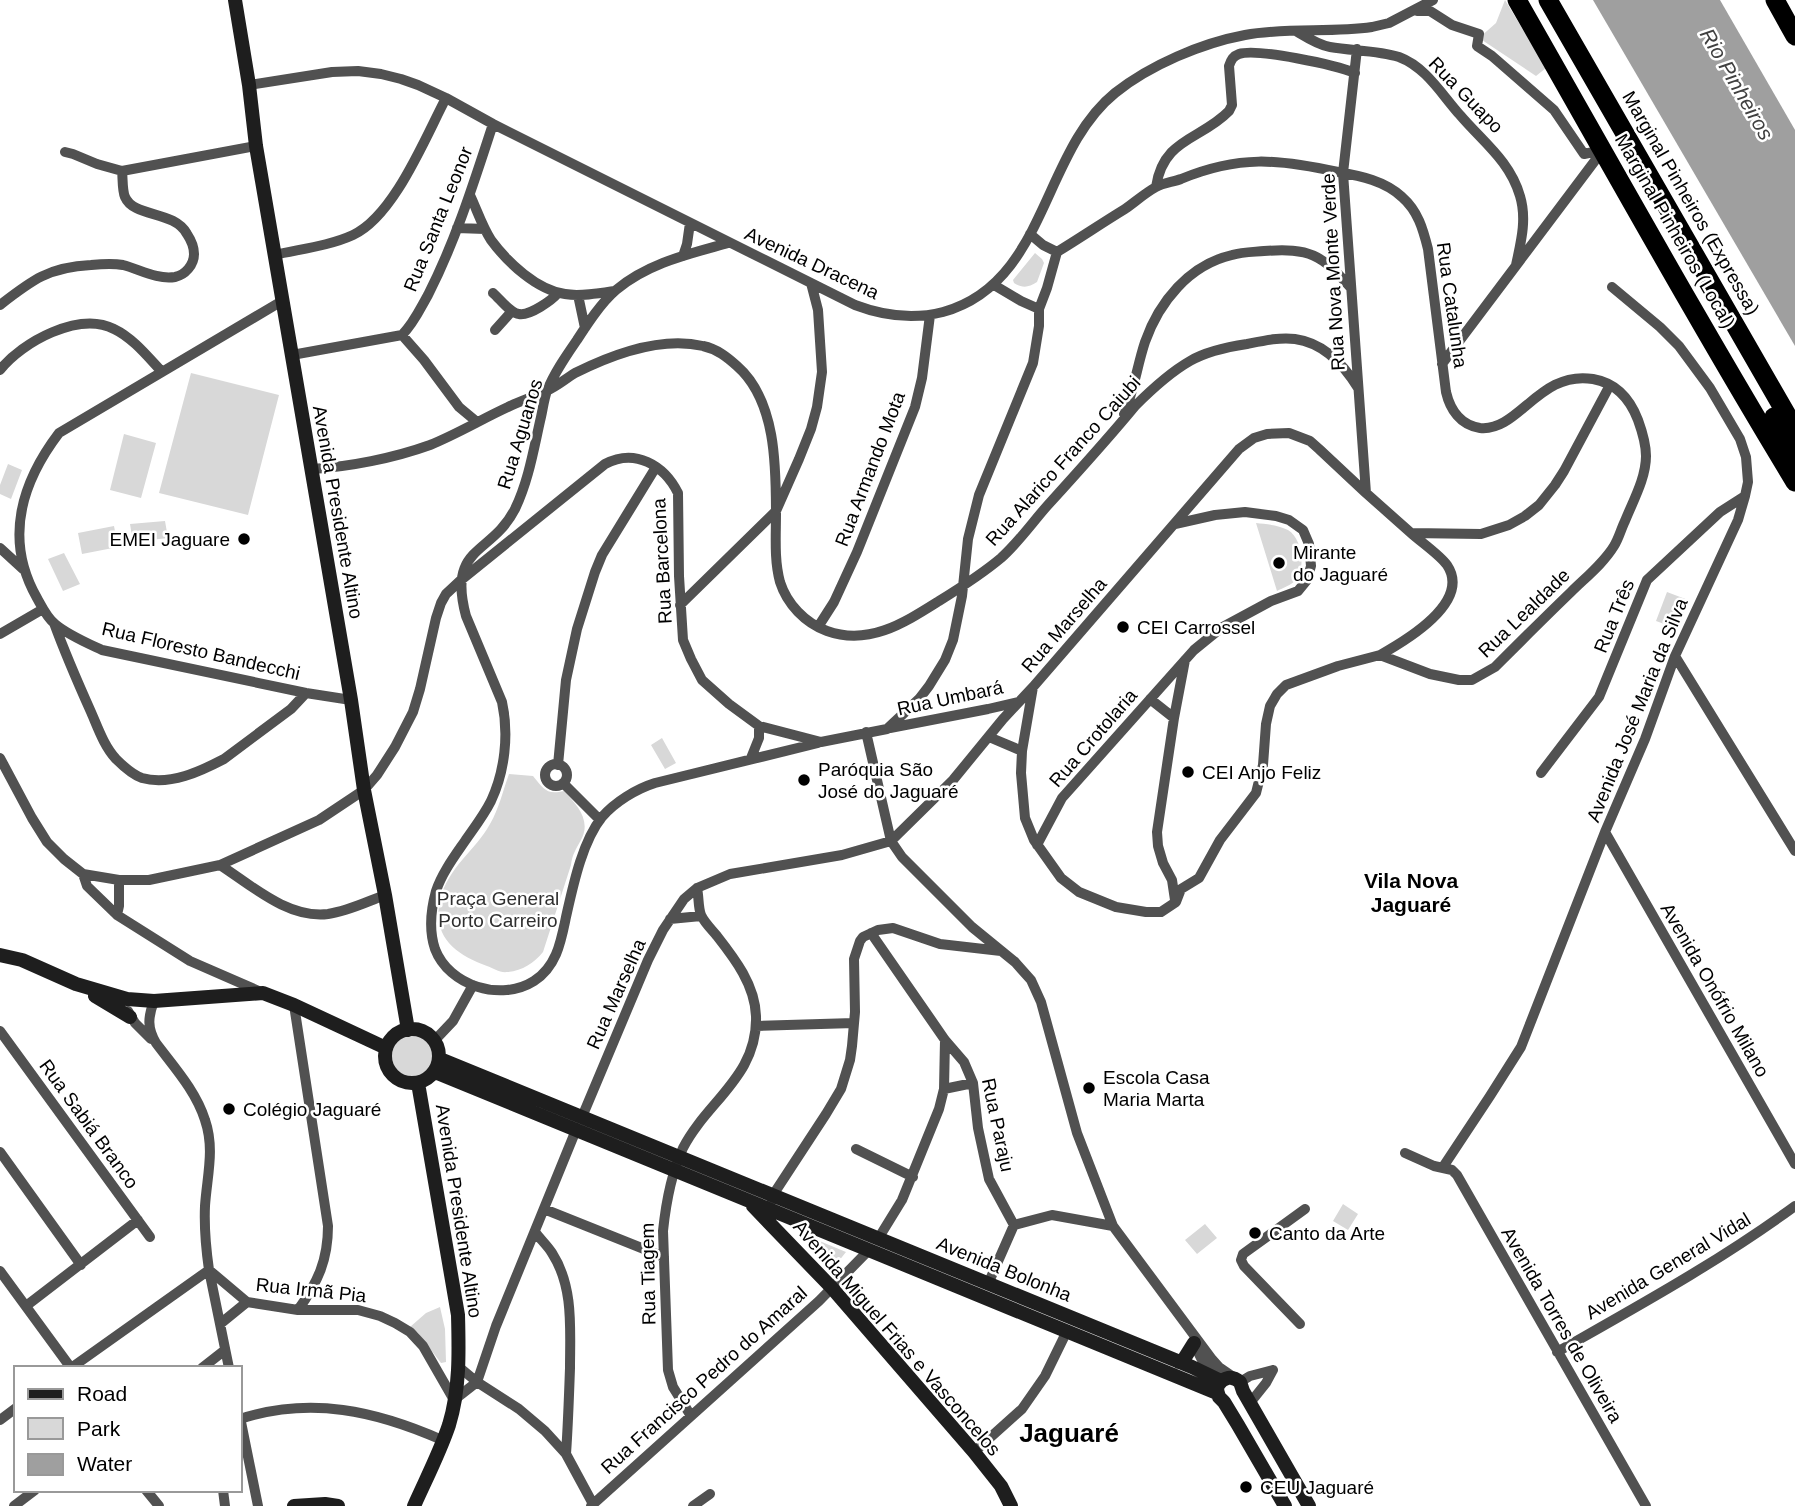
<svg xmlns="http://www.w3.org/2000/svg" width="1795" height="1506" font-family="Arial,sans-serif">
<style>
.green{fill:#d8d8d8}
.water{fill:#9f9f9f}
.lines{fill:none;stroke-linecap:round;stroke-linejoin:round}
.street{stroke:#515151;stroke-width:10}
.secondary{stroke:#1e1e1e;stroke-width:14}
.highway{stroke:#000;stroke-width:19}
.poi-dot{fill:#000;stroke:#fff;stroke-width:2.5}
.labels{text-anchor:middle;dominant-baseline:central;stroke-width:5;stroke-linejoin:round;paint-order:stroke}
.street-label{font-size:19px;fill:#000;stroke:#fff}
.poi-label{font-size:19px;fill:#000;stroke:#fff;text-anchor:start}
.park-label{font-size:19px;fill:#2f2f2f;stroke:#fff}
.water-label{font-size:21px;font-style:italic;fill:#404040;stroke:#fff}
.neighbourhood-label{font-size:21px;font-weight:bold;fill:#000;stroke:#fff}
.district-label{font-size:26px;font-weight:bold;fill:#000;stroke:#fff}
</style>
<rect width="100%" height="100%" fill="#fff"/>
<path class="green" d="M1505 0 1546 68 1536 76 1479 38 1496 23Z
M1035 253 1042 259 1044 263 1037 282C1028 288 1022 288 1014 283L1013 280Z
M191 373 279 395 248 515 159 493Z
M124 434 156 443 141 498 110 490Z
M8 464 22 470 11 499 0 494V485Z
M165 521 168 538 133 542 130 524Z
M1256 523C1266 524 1278 525 1288 530 1302 538 1306 568 1296 580 1291 585 1283 588 1277 591Z
M114 526 118 547 82 554 78 533Z
M64 553 80 584 63 591 48 559Z
M1667 592 1688 600 1678 629 1656 621Z
M662 738 676 763 665 769 651 745Z
M509 774 533 776C544 789 546 795 564 791 576 804 592 820 581 840 576 849 572 855 571 865L543 952C534 963 522 971 507 972 500 973 493 968 487 966 455 954 432 937 440 900 448 867 475 851 490 824 499 809 503 790 509 774Z
M392 1056a21 21 0 1 1 42 0a21 21 0 1 1-42 0Z
M1343 1204 1358 1214 1348 1230 1333 1221Z
M1205 1224 1217 1238 1197 1254 1185 1240Z
M805 1235 846 1252 834 1267Z
M440 1307 445 1329 446 1362 441 1363 418 1333 410 1327 426 1313Z"/>
<path class="water" d="M1593 0H1720L1795 130V346Z"/>
<g class="lines">
<path class="street" d="M1417 11H1430L1452 25 1479 34 1477 46 1492 56 1554 110 1584 154 1603 150
M1296 31C1306 37 1318 45 1330 47 1352 51 1377 50 1399 57 1426 67 1442 95 1460 115 1483 142 1510 161 1520 196 1527 219 1521 242 1516 265
M1357 49 1343 173 1366 493
M249 85 332 72 358 71 381 74 401 79 418 85 446 98 493 124 855 305C884 316 912 320 943 312 1047 283 1041 153 1115 93 1150 65 1202 43 1245 35 1287 27 1330 33 1372 27L1389 23 1433 0
M65 152 73 154 97 164 122 171
M1156 187C1163 138 1201 140 1229 111L1232 105 1229 66C1231 60 1233 56 1239 54 1257 48 1336 65 1355 73
M470 195C477 210 482 226 491 240 508 263 537 290 565 294 581 297 599 293 615 291
M457 228 485 229
M1030 234 1043 245 1057 252
M728 243C689 254 648 263 616 290 601 303 588 323 577 340 566 356 554 373 547 391 544 399 543 408 541 417 534 447 529 480 515 509 491 556 447 545 466 616L502 702C509 734 505 771 491 801 484 815 474 828 465 841 454 857 442 873 436 891 431 909 429 931 435 949 449 986 501 1002 534 981 557 966 561 941 566 917 573 886 582 842 602 817 615 802 636 789 655 783L818 743
M274 255C300 249 329 246 353 235 394 216 425 138 446 98
M683 256 687 244 690 223
M994 285 1021 301 1039 309 1047 288 1057 252
M493 293C500 299 510 313 519 314 530 316 552 300 558 293
M578 295 585 328
M282 301 59 433C21 483 4 540 37 598 42 607 47 618 55 624 68 635 87 643 102 650L306 693 351 700
M0 305C32 280 49 267 91 265 101 264 112 263 123 265 139 269 157 280 175 277 185 275 194 265 194 254 194 247 191 240 187 234 174 210 134 218 125 197 122 190 123 179 122 171L256 146
M495 330 512 311
M402 335 424 360 459 407 477 422
M292 355 402 335C414 323 420 309 428 295 456 240 474 182 493 124
M1442 364 1603 150
M0 370C22 342 79 311 114 329 133 338 148 357 162 372
M1124 414C1134 391 1137 366 1145 342 1159 302 1189 265 1232 255 1242 252 1253 252 1264 251 1310 248 1321 254 1351 288
M311 469C349 467 394 458 430 445 457 434 482 419 508 407 520 401 533 397 546 391 556 387 565 379 575 373 613 354 661 336 703 346 717 349 727 357 737 366 776 400 776 466 776 513 776 536 774 560 780 582 787 604 805 623 827 631 869 646 904 623 939 601 960 588 982 574 1001 558 1018 543 1032 523 1047 506 1077 473 1107 440 1135 406 1152 389 1169 373 1190 361 1207 351 1227 347 1247 344 1262 341 1279 337 1295 339 1324 343 1344 365 1358 388
M0 548 23 569
M680 605 776 511 799 459 811 429 817 407 822 372 818 310 811 283
M54 623C65 653 78 683 91 712 98 728 104 746 116 759 123 766 133 775 142 778 170 786 201 771 224 759L291 709 306 693
M818 627 834 602 857 552 915 407 922 378 930 315
M0 634 43 609
M1380 655C1405 641 1472 602 1447 565 1440 555 1421 542 1411 533
M1675 656 1795 851
M1033 687 1022 751 1021 773 1025 818 1034 840 1061 878 1079 892 1116 907 1146 912H1161L1176 902 1181 889 1199 878 1220 840 1256 793 1263 765 1266 724 1270 706 1277 694 1286 685 1338 666 1380 655 1430 674 1459 680H1472L1495 667C1520 642 1545 617 1571 592 1585 578 1603 564 1614 546 1619 538 1621 529 1625 521 1633 501 1646 478 1646 456 1646 444 1642 431 1638 420 1630 399 1616 383 1593 379 1539 370 1519 432 1480 428 1460 425 1450 409 1446 392L1428 249C1423 229 1418 211 1402 197 1385 181 1361 176 1338 172 1278 159 1239 155 1181 179 1173 182 1163 183 1156 187 1145 193 1135 202 1125 209 1102 223 1080 238 1057 252
M1150 699 1174 718
M890 728 988 709 1018 702
M866 732 891 841 902 857 972 927 1015 962 1031 980 1041 1002 1077 1133 1113 1226 1211 1358 1219 1367 1235 1378
M989 737 1022 751
M0 758 32 818 47 842 64 859 83 874 119 880H149L220 865 319 820 364 790 377 775 395 747 413 712 420 689 436 618 441 603 446 594 461 580 605 464C635 448 664 465 678 493L679 576 683 640 691 659 702 680 729 704 759 726 821 742 887 729 919 699 929 686 945 660 953 640 962 596 968 539 979 495 1033 363 1039 326V309
M751 758 759 738V726
M545 775a11 11 0 1 1 22 0a11 11 0 1 1-22 0Z
M558 765 566 680 577 629 595 572 602 555 656 467
M1541 773 1599 697 1647 580 1720 512 1745 496
M563 783 600 820
M1605 832 1795 1164
M1037 845 1062 798 1194 650 1221 628 1271 601 1298 591 1307 580 1311 566 1309 544 1303 530 1289 520 1276 516 1245 512 1215 515 1175 524
M220 865C251 885 288 919 328 914 348 911 366 902 385 895
M83 874 87 886 117 915 190 961 261 992
M1175 900 1172 880 1163 863 1158 846 1157 832 1174 718 1185 660
M117 915 119 906V880
M670 919 701 916
M871 933 945 1040 964 1062 973 1083 978 1128 989 1179 1014 1225
M154 1001C148 1017 147 1028 156 1043 174 1067 196 1091 205 1120 215 1149 207 1176 205 1206 204 1228 206 1249 209 1270L247 1302 298 1310H358L380 1316 395 1323 410 1332 423 1346 454 1400 477 1382
M294 1005 328 1226C328 1260 318 1282 298 1310
M128 1011 135 1023 151 1039
M756 1026 854 1023
M0 1031 150 1237
M435 1040 453 1021 473 985
M944 1089 973 1083
M582 1117 648 960 663 930 684 899 697 888 730 874 842 855 891 841 953 780 1003 719 1033 687 1239 449 1254 438 1267 434 1289 433 1310 441 1319 449 1366 493 1411 533 1481 534 1509 525 1525 516 1539 505 1555 485 1564 471 1610 385
M856 1149 913 1177
M0 1152 81 1265
M1405 1153 1434 1166 1452 1170 1457 1175 1646 1506
M1443 1167 1490 1096 1521 1047 1605 832 1645 739 1675 656 1738 520 1745 496 1748 482 1746 457 1740 439 1710 388 1679 346 1660 327 1612 287
M772 1201 773 1195 826 1114 841 1089 850 1060 852 1046 855 1012 854 959 860 941 863 937 878 930 893 928 940 944 1001 951
M544 1209 664 1257
M535 1232C540 1239 547 1245 552 1253 574 1287 570 1329 570 1368 569 1397 568 1425 566 1454
M878 1239 902 1200 939 1109 944 1089 945 1040
M0 1271 71 1368
M988 1284 1014 1225 1052 1215 1113 1226
M26 1306 138 1220
M220 1324 247 1302
M1300 1324 1244 1266 1241 1260 1243 1254 1305 1209
M1194 1344 1204 1364 1217 1375
M1557 1352C1638 1306 1720 1261 1795 1206
M459 1367 477 1382 519 1409 545 1431 566 1454 593 1504
M71 1368 209 1270 229 1368
M202 1368 225 1350
M477 1382 496 1326 576 1130
M1240 1382 1250 1376 1273 1370
M1250 1403 1266 1383 1273 1370
M691 1416 673 1387 668 1370 663 1231C666 1202 671 1174 683 1148 707 1101 758 1076 756 1016 755 985 735 959 717 936 712 930 704 922 701 915 698 907 699 897 697 888
M240 1417 258 1506
M240 1419C311 1396 376 1411 442 1440
M0 1420 16 1408
M974 1452 1022 1409 1045 1376 1067 1331
M146 1490 159 1506
M223 1490 225 1506
M14 1506 35 1490
M591 1506 819 1301 869 1250
M693 1506 710 1494"/>
<path class="secondary" d="M235 0 249 85 256 146 351 700 364 790 385 895 408 1030
M0 955 22 960 76 984 127 999 154 1001 263 993 294 1005 386 1048
M95 996 130 1017
M385 1056a27 27 0 1 1 54 0a27 27 0 1 1-54 0Z
M440 1059 1192 1367 1221 1381
M435 1072 1217 1393
M753 1206 832 1288 974 1452 1001 1486 1011 1506
M1179 1362 1184 1359 1194 1343
M294 1506 325 1504 338 1506
M414 1506C426 1479 440 1452 449 1425 460 1389 459 1352 458 1315L418 1083
M1285 1506 1238 1425 1224 1402 1219 1397 1217 1390 1218 1385C1224 1377 1232 1375 1240 1382L1243 1391 1309 1506"/>
<path class="highway" d="M1517 0C1609 161 1699 324 1795 482
M1548 0 1795 429
M1775 0 1795 36
M1774 417 1795 457"/>
</g>
<g class="poi-dot">
<circle cx="244" cy="539" r="7"/>
<circle cx="1279" cy="563" r="7"/>
<circle cx="1123" cy="627" r="7"/>
<circle cx="1188" cy="772" r="7"/>
<circle cx="804" cy="780" r="7"/>
<circle cx="1089" cy="1088" r="7"/>
<circle cx="229" cy="1109" r="7"/>
<circle cx="1255" cy="1233" r="7"/>
<circle cx="1246" cy="1487" r="7"/>
</g>
<g class="labels">
<g class="street-label">
<text transform="translate(1466 95) rotate(46)">Rua Guapo</text>
<text transform="translate(1691 203) rotate(60)">Marginal Pinheiros (Expressa)</text>
<text transform="translate(438 219) rotate(-68)">Rua Santa Leonor</text>
<text transform="translate(1675 231) rotate(60)">Marginal Pinheiros (Local)</text>
<text transform="translate(812 263) rotate(25)">Avenida Dracena</text>
<text transform="translate(1333 272) rotate(-93)">Rua Nova Monte Verde</text>
<text transform="translate(1452 305) rotate(82)">Rua Catalunha</text>
<text transform="translate(520 434) rotate(-73)">Rua Aguanos</text>
<text transform="translate(1063 461) rotate(-48)">Rua Alarico Franco Caiubi</text>
<text transform="translate(870 469) rotate(-69)">Rua Armando Mota</text>
<text transform="translate(338 512) rotate(80)">Avenida Presidente Altino</text>
<text transform="translate(662 561) rotate(-93)">Rua Barcelona</text>
<text transform="translate(1524 613) rotate(-44)">Rua Lealdade</text>
<text transform="translate(1614 616) rotate(-68)">Rua Três</text>
<text transform="translate(1064 625) rotate(-49)">Rua Marselha</text>
<text transform="translate(201 651) rotate(13)">Rua Floresto Bandecchi</text>
<text transform="translate(950 698) rotate(-12)">Rua Umbará</text>
<text transform="translate(1637 710) rotate(-68)">Avenida José Maria da Silva</text>
<text transform="translate(1093 738) rotate(-49)">Rua Crotolaria</text>
<text transform="translate(1715 990) rotate(60)">Avenida Onófrio Milano</text>
<text transform="translate(616 994) rotate(-66)">Rua Marselha</text>
<text transform="translate(89 1124) rotate(54)">Rua Sabiá Branco</text>
<text transform="translate(998 1125) rotate(78)">Rua Paraju</text>
<text transform="translate(459 1211) rotate(81)">Avenida Presidente Altino</text>
<text transform="translate(1668 1266) rotate(-31)">Avenida General Vidal</text>
<text transform="translate(1004 1269) rotate(22)">Avenida Bolonha</text>
<text transform="translate(648 1274) rotate(-91)">Rua Tiagem</text>
<text transform="translate(311 1290) rotate(6)">Rua Irmã Pia</text>
<text transform="translate(1562 1325) rotate(60)">Avenida Torres de Oliveira</text>
<text transform="translate(897 1338) rotate(49)">Avenida Miguel Frias e Vasconcelos</text>
<text transform="translate(704 1380) rotate(-42)">Rua Francisco Pedro do Amaral</text>
</g>
<g class="poi-label">
<text x="230" y="539" text-anchor="end">EMEI Jaguare</text>
<text x="1293" y="552">Mirante<tspan x="1293" dy="22">do Jaguaré</tspan></text>
<text x="1137" y="627">CEI Carrossel</text>
<text x="818" y="769">Paróquia São<tspan x="818" dy="22">José do Jaguaré</tspan></text>
<text x="1202" y="772">CEI Anjo Feliz</text>
<text x="1103" y="1077">Escola Casa<tspan x="1103" dy="22">Maria Marta</tspan></text>
<text x="243" y="1109">Colégio Jaguaré</text>
<text x="1269" y="1233">Canto da Arte</text>
<text x="1260" y="1487">CEU Jaguaré</text>
</g>
<g class="park-label">
<text x="498" y="898">Praça General<tspan x="498" dy="22">Porto Carreiro</tspan></text>
</g>
<g class="water-label">
<text transform="translate(1737 84) rotate(60)">Rio Pinheiros</text>
</g>
<g class="neighbourhood-label">
<text x="1411" y="880">Vila Nova<tspan x="1411" dy="24">Jaguaré</tspan></text>
</g>
<g class="district-label">
<text x="1069" y="1433">Jaguaré</text>
</g>
</g>
<rect x="14" y="1366" width="228" height="126" fill="#ffffff" stroke="#999999" stroke-width="2"/>
<rect x="28" y="1389" width="35" height="10" fill="#1e1e1e" stroke="#999999" stroke-width="2"/>
<text x="77" y="1401" font-size="21" fill="#000000">Road</text>
<rect x="28" y="1418" width="35" height="21" fill="#d8d8d8" stroke="#999999" stroke-width="2"/>
<text x="77" y="1436" font-size="21" fill="#000000">Park</text>
<rect x="28" y="1454" width="35" height="21" fill="#9f9f9f" stroke="#999999" stroke-width="2"/>
<text x="77" y="1471" font-size="21" fill="#000000">Water</text>
</svg>
